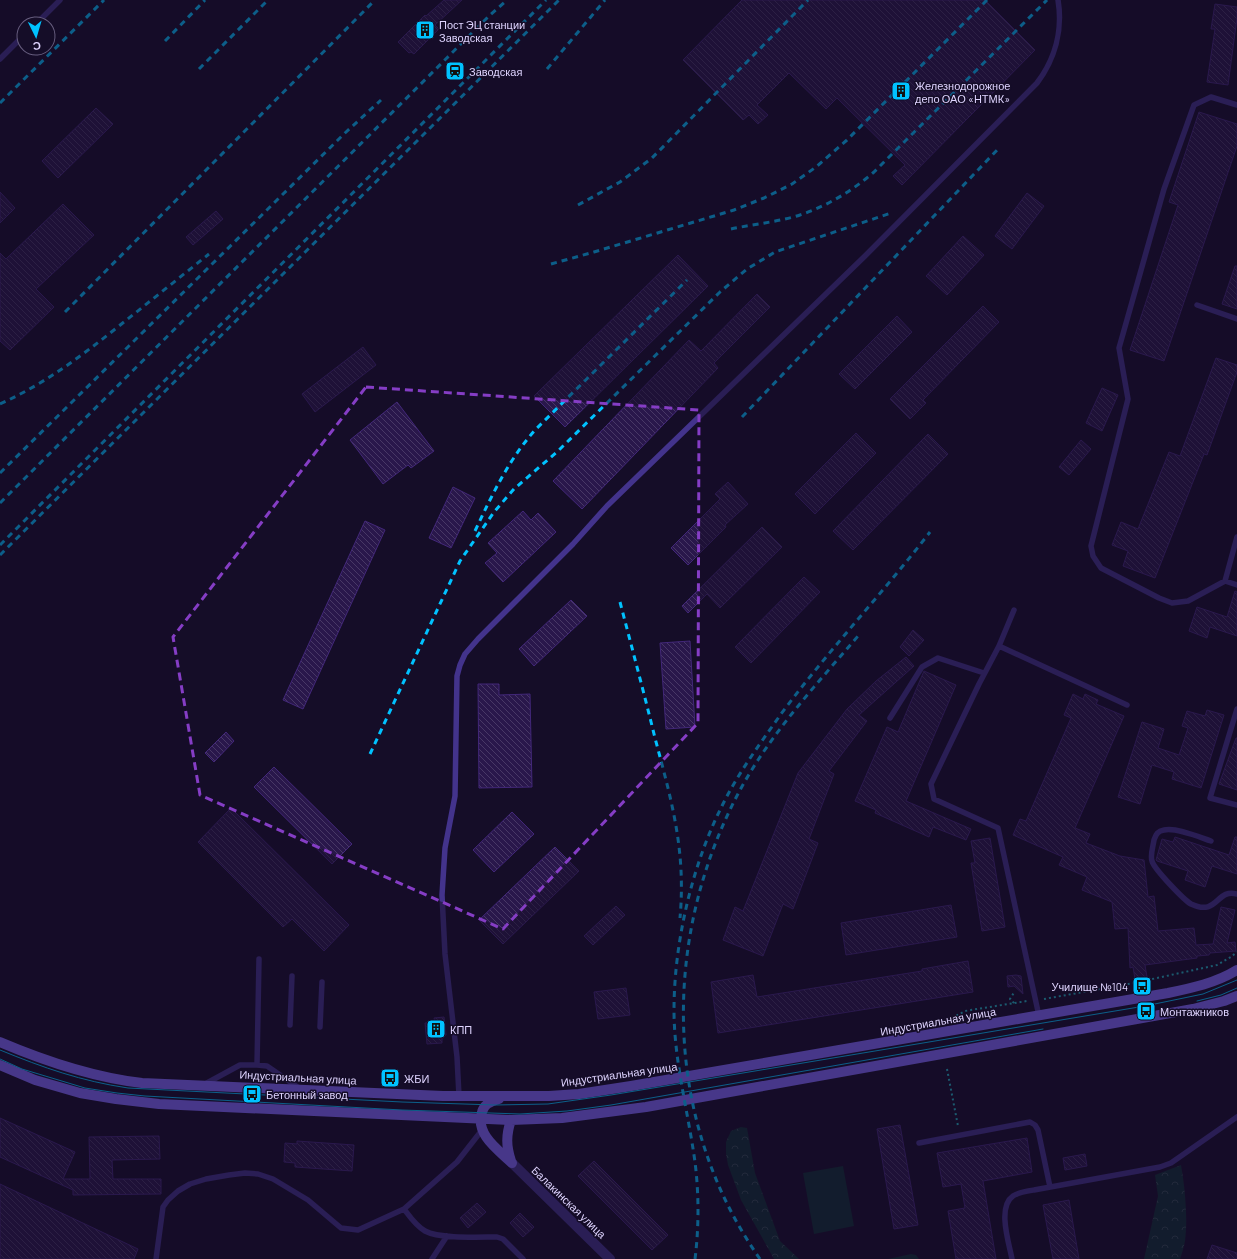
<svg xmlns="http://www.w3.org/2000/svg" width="1237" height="1259" font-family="Barlow,sans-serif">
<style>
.green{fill:#0f2f33}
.forest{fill:url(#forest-crowns)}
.building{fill:url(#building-back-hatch);stroke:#422779}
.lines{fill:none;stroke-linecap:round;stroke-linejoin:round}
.path{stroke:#22b8c5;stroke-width:2;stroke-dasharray:2 3;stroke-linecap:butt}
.service{stroke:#43338c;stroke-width:5.5}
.tertiary{stroke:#43338c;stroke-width:10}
.secondary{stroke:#836bff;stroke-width:10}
.tram{stroke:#00c2ff;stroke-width:1}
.rail{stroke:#00c2ff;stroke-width:3;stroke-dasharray:6 5;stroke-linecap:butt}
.marked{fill:none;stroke:#853dc5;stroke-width:3;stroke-dasharray:8 5;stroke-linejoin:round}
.labels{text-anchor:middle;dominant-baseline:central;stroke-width:3;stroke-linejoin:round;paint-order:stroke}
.poi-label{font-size:11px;fill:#dfd4ff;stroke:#150d28;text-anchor:start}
.street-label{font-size:11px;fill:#dfd4ff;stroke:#150d28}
</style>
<defs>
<pattern id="forest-crowns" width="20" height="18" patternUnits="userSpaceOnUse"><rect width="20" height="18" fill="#0f2f33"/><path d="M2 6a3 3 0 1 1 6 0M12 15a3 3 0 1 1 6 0" fill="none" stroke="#324c52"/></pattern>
<pattern id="building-back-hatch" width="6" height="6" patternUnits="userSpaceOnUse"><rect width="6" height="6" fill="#29174b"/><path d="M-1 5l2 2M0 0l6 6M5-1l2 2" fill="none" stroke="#483866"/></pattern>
</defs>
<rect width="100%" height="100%" fill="#150d28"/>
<path class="green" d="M843 1166 854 1226 814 1234 803 1173Z
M911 1254 916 1255 919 1259H888Z"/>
<path class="forest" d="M741 1127 747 1128 755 1173 780 1241 799 1259H774L741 1200 728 1165 726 1154V1142L731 1131Z
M1181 1165C1185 1187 1188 1219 1185 1241 1184 1247 1182 1253 1180 1259H1144L1158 1196 1155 1175Z"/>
<path class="building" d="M444 0H462L435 25 439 29 414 54 411 52 409 53 398 42 425 15 426 16Z
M742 0H985L1035 50 902 185 893 176 905 165 837 98 826 109 789 73 757 105 768 115 758 124 749 115 743 120 683 60Z
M1215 4 1237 7V18L1228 85 1207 82 1215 29H1211Z
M96 108 113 124 58 178 42 161Z
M1199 112 1237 124V146L1164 361 1130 350 1178 205 1169 202Z
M0 192 15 208 0 223Z
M1027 193 1044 206 1012 249 995 236Z
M63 204 94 235 36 289 54 307 10 350 0 341V253L6 259Z
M216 211 223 219 193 245 186 237Z
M963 236 984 255 947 295 926 276Z
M678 255 708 286 565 427 534 396Z
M1235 266H1237V309L1222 304Z
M757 294 770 307 714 363 718 368 582 509 553 481 689 340 701 351Z
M983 306 999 322 923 400 926 403 910 419 890 399Z
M897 316 912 332 855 389 839 374Z
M363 347 376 365 315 412 302 394Z
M1216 358 1237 365V372L1207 455 1204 454 1155 578 1123 566 1128 551 1112 545 1121 522 1138 529 1169 452 1180 456Z
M1102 388 1118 395 1102 431 1086 423Z
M397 402 434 451 411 468 408 465 383 484 350 440Z
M856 433 876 453 815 514 795 494Z
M928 434 948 454 853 550 833 531Z
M1081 440 1091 449 1069 475 1059 467Z
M728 482 748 504 725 525 726 527 688 565 671 548 720 499 715 494Z
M453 487 475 498 451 548 429 538Z
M523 511 531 520 538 513 556 532 503 582 485 563 497 553 488 543Z
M365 521 385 530 303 709 283 700Z
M762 527 782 547 720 608 707 594 688 613 682 606Z
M804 577 820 592 751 663 735 647Z
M1235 591 1237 592V636L1210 627 1207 638 1189 631 1197 607 1227 617Z
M571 600 587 616 534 666 519 649Z
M913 630 924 640 909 656 900 647Z
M690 641 695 727 666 729 660 643Z
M906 657 914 666 859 715 867 721 829 771 834 774 809 839 818 843 793 909 783 904 763 956 723 940 735 907 743 911 798 773 847 709 876 681Z
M924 671 956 685 906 801 971 829 966 840 933 827 929 837 875 813 876 810 855 801 887 727 898 732Z
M478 684H499V695L530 694 532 787 479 788Z
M1073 694 1083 699 1085 694 1098 700 1096 704 1124 716 1075 828 1090 834 1086 843 1120 856 1144 860 1148 897 1154 896 1158 931 1194 928 1196 945 1213 944 1221 907 1235 910 1227 943 1235 942 1236 951 1210 953 1209 955 1197 956V958L1145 965 1147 977 1135 979 1133 967 1130 968 1128 928 1115 929 1112 902 1082 890 1087 877 1059 865 1063 857 1013 835 1020 819 1026 821 1071 718 1064 715Z
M1207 710 1224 715 1201 788 1172 779 1174 772 1152 765 1140 804 1118 797 1142 722 1164 729 1158 748 1179 755 1188 728 1182 726 1187 711 1205 716Z
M226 732 234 741 214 762 205 753Z
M1236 738H1237V790L1219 784Z
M274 767 352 844 332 864 254 787Z
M231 808 349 925 324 951 292 919 283 927 198 842Z
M512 812 534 834 494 872 473 850Z
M1175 837 1229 855 1235 837H1237V874L1212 866 1205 887 1185 880 1188 871 1157 861 1156 860 1162 839 1173 842Z
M990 838 1005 927 982 931 971 863H975L971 841Z
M555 847 579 871 503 944 479 920Z
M951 905 957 937 846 955 841 923Z
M616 906 625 915 593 945 584 936Z
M968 961 973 992 718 1033 711 982 753 975 757 997 922 971V969Z
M1016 975 1021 976 1023 994 1014 986 1008 987 1007 976Z
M626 988 630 1015 598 1019 594 992Z
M444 1017 446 1035 442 1036V1043L427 1044 425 1023 435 1022 434 1018Z
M0 1118 75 1152 63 1179H90L89 1137 159 1136 160 1159 112 1160 113 1179H161V1194L73 1195V1190L0 1157Z
M900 1125 918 1225 894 1229 877 1129Z
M1027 1138 1032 1172 983 1181 996 1259H956L948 1211 965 1208 961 1184 943 1187 937 1153Z
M297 1141 354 1145 352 1171 295 1167V1163L284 1162 285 1143 297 1144Z
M1085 1154 1087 1166 1065 1170 1063 1158Z
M594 1161 668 1235 652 1250 578 1176Z
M0 1184 138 1249 134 1259H0Z
M1069 1200 1079 1259H1053L1043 1205Z
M477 1203 486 1212 468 1228 460 1218Z
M520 1213 534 1227 523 1237 510 1223Z
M1212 1245 1237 1253V1259H1207Z"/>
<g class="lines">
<path class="path" d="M1044 999 1134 983 1217 965 1231 957 1237 952
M1014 1003 1010 999 1015 991
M952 1018 965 1011 971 1010 1027 1001
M947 1069 958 1126"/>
<path class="service" d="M36 24 60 0
M0 59 24 35
M1237 105 1211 97 1194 105 1164 189 1119 348 1128 399 1091 546 1093 556 1101 568 1159 598 1172 603 1188 601 1225 581 1237 585
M1197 305 1237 319
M1225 581 1237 537
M1014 610 999 646 979 684 931 784 934 799 998 828 1039 1016
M999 646 1127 705
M1237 709 1210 798 1237 805
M890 718 922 667 938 658 984 673
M1211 841C1199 837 1176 827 1164 830 1157 831 1156 835 1154 840 1153 847 1150 855 1152 861 1154 869 1184 900 1191 904 1218 917 1216 888 1237 894
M290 1025 292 976
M320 1027 322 982
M257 1065 259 959
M205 1084 240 1065H257L267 1066 299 1088
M459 1096 457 1057 445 954 442 895 445 848 455 796 457 676 460 665 465 654 478 639 573 544 607 506 865 256 1037 83C1055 59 1063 30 1058 0
M919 1143 1030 1122 1035 1125 1038 1130 1050 1187
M404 1209C410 1217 416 1226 425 1231 440 1239 479 1237 497 1237L503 1239 523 1259
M156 1259 163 1207 168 1200 178 1191 190 1184 206 1179 229 1175 245 1173 258 1174 273 1179 308 1200 341 1228 358 1230 404 1209 457 1162 482 1130
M432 1259 447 1236
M1012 1259C1009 1243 997 1207 1013 1196 1019 1192 1027 1191 1034 1190L1160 1167 1171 1163 1237 1117"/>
<path class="tertiary" d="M512 1163 610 1259"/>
<path class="secondary" d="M0 1042C47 1062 92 1077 142 1083L443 1096H549L579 1094 631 1086 1168 993C1192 988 1216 983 1237 970
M0 1065 35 1080 80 1093 116 1099 159 1104 511 1120 562 1118 646 1107 1193 1009 1224 1001 1237 996
M499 1099C491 1101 484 1104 482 1112 475 1134 497 1149 512 1163
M511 1120C506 1135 506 1146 511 1161"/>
<path class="tram" d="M1197 1001 1221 995 1237 988
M0 1050C44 1068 81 1081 128 1088L402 1102 495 1105 548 1104 611 1095 1145 1006 1203 994 1237 980
M0 1059 22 1069 85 1088 117 1093 145 1096 402 1110 520 1114 567 1111 611 1105 1043 1029"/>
<path class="rail" d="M165 41 205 0
M199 69 268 0
M547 69 605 0
M0 103 104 0
M578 205 620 182 652 158 808 0
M731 229C754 224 778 222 800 215 827 206 852 191 874 172L1047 0
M551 264 594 252 734 210 764 198 792 184 816 167 847 140 987 0
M65 312 375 0
M0 404C46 383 80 357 119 326 149 302 179 278 209 254
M742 417 999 148
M0 473 345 133 381 100
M0 503 490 15 507 0
M475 531C493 493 508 461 535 430L687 280
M0 545 546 0
M0 555 559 0
M620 602C632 648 644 693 655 738 672 802 686 851 680 918
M370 754 460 561 494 512 514 489 558 451 720 292 747 269 775 252 891 213
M695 1259C699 1227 699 1194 695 1162 688 1111 674 1061 674 1010 674 943 692 865 722 806 738 773 760 744 781 714 828 651 882 594 930 532
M760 1259C662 1120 661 937 740 790 771 733 816 685 858 636"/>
</g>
<path d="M0 0H1237V1259H0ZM366 387 699 410 698 723 503 929 200 795 173 637Z" fill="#150d28" fill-opacity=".55" fill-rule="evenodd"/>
<path class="marked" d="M366 387 699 410 698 723 503 929 200 795 173 637Z"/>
<defs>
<g id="building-square" transform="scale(1)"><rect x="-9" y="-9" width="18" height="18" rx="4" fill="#00c2ff" stroke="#150d28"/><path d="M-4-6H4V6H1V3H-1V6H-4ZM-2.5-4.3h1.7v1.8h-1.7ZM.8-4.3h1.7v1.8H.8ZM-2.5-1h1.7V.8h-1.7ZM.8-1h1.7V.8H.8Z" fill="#111"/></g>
<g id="station-square" transform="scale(1)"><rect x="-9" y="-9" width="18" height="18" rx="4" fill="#00c2ff" stroke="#150d28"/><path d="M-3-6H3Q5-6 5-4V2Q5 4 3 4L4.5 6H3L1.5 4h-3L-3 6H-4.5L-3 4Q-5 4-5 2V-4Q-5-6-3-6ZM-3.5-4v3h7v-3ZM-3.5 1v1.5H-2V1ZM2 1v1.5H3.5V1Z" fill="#111"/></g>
<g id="bus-square" transform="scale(1)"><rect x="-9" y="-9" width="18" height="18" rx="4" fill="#00c2ff" stroke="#150d28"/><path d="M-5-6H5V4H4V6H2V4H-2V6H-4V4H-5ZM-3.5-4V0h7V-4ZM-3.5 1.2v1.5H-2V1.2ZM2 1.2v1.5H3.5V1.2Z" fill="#111"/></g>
</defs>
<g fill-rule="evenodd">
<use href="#building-square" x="425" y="30"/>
<use href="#station-square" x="455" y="71"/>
<use href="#building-square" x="901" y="91"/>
<use href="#bus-square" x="1142" y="986"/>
<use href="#bus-square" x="1146" y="1011"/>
<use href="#building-square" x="436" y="1029"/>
<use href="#bus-square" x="390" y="1078"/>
<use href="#bus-square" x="252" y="1094"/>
</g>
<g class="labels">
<g class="poi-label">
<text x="439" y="24">Пост ЭЦ станции<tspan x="439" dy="13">Заводская</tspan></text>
<text x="469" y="71">Заводская</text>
<text x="915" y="85">Железнодорожное<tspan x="915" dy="13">депо ОАО «НТМК»</tspan></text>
<text x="1128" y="986" text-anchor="end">Училище №104</text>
<text x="1160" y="1011">Монтажников</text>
<text x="450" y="1029">КПП</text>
<text x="404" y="1078">ЖБИ</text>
<text x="266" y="1094">Бетонный завод</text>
</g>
<g class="street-label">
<text transform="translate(938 1021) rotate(-10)">Индустриальная улица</text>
<text transform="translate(619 1074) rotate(-8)">Индустриальная улица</text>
<text transform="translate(298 1077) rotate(3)">Индустриальная улица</text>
<text transform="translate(569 1202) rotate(44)">Балакинская улица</text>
</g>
</g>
<g transform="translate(36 36) rotate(175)"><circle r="19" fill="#150d28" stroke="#665d7e"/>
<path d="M0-3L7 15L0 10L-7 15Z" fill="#00c2ff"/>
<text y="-6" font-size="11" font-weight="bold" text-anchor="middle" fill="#dfd4ff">С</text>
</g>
</svg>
